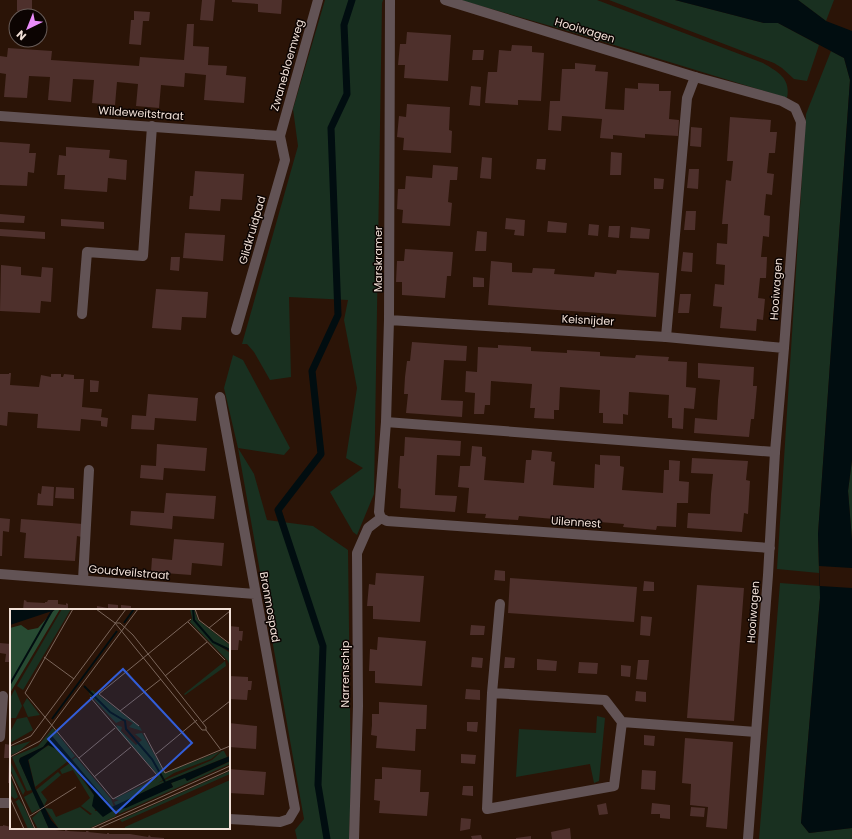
<svg xmlns="http://www.w3.org/2000/svg" width="852" height="839" font-family="Poppins,sans-serif">
<style>
.green{fill:#193020}
.water{fill:#010d10}
.pier{fill:#2b1407}
.lines{fill:none;stroke-linecap:round;stroke-linejoin:round}
.stream{stroke:#010d10;stroke-width:7}
.building{fill:#4e302c}
.lane{stroke:#625355;stroke-width:10}
.street{stroke:#625355;stroke-width:10}
.labels{text-anchor:middle;dominant-baseline:central;stroke-width:3;stroke-linejoin:round;paint-order:stroke}
.street-label{font-size:11px;fill:#f2e1d8;stroke:#0c0402}
.inset-river{fill:none;stroke:#010d10;stroke-width:2}
.inset-road{fill:none;stroke:#7b665b;stroke-width:1}
.view{fill:#325dd8;fill-opacity:0.15;stroke:#325dd8;stroke-width:2}
.inset-edge{fill:none;stroke:#f2e1d8;stroke-width:2}
</style>
<rect width="100%" height="100%" fill="#2b1407"/>
<path class="green" d="M325 0H383L382 3 374 494 357 535 353 532 330 492 363 468 346 458 357 388 344 320 348 300 289 297 291 377 270 380 254 352 247 344H242L298 146 293 109Z
M460 0H597L763 63C778 72 791 78 787 98L575 33Z
M609 0H675L764 23H778L819 45 807 81 794 79 782 68 774 63Z
M798 0H834L826 21Z
M831 51 844 58 850 80 818 534 819 573 777 569 806 114Z
M233 355 243 360 290 448 284 455 238 448 254 474 267 520 313 526 348 550 351 786 349 839H297L295 830 304 819 238 448 224 388Z
M852 460V540L848 491Z
M780 583 820 586V598L801 823 809 833 852 828V839H759Z
M597 716 605 718 599 781 594 783 590 764 516 777 519 729 596 733Z"/>
<path class="water" d="M675 0H798L826 21 852 31V460L848 491 852 540V828L809 833 801 823 820 598 818 534 850 80 844 58 778 23H764Z"/>
<path class="pier" d="M819 566 852 568V588L820 586Z"/>
<g class="lines">
<path class="stream" d="M327 839 318 785 323 646 278 510 321 454 312 371 338 315 331 128 347 94 344 25 352 0"/>
</g>
<path class="building" d="M17 0H32V12L17 11Z
M202 0H215L213 21 200 20Z
M232 0H282L281 14 258 12V4L232 2Z
M134 11 150 12 149 21H143L141 45 129 44 131 20H134Z
M187 24H194L193 46 209 47 208 65 227 66 226 75 246 77 244 103 204 100 206 75 185 73 184 87 161 85 159 108 136 106 138 84 117 82 115 105 92 103 94 80 73 79 71 102 48 100 50 77 29 76 27 98 4 97 6 74 0 73V56L7 57 8 48 52 51 51 60 139 66 140 57 184 60Z
M407 32 451 35 448 81 404 78 405 65H398L400 44H406Z
M512 45 532 46V52L544 53 541 101 518 100V105L485 103 488 72H497L499 50 511 51Z
M473 50H484L483 60H472Z
M575 63 596 65 595 71 608 72 605 109 624 110 625 88 638 89V83L659 84V91H671L669 119 679 120 678 136 645 134V138L613 135V139L600 138 602 119 562 116 561 131 548 130 550 101H560L562 69H575Z
M471 86 481 87 480 106 469 105Z
M407 104 450 107 449 130 452 131 451 153 403 150 404 138 397 137 399 116 406 117Z
M730 117 771 120 770 132H777L775 153H769L767 173 774 174 772 195 766 194 764 215 770 216 769 237 763 236 762 247 761 257H767L766 278H760L758 298 765 299 763 320 757 319 756 331 720 328 722 307 713 306 715 284 724 285 725 265 716 264 717 243 727 244 728 224H722L726 180 731 181 733 161H727Z
M691 127 702 128 701 147 690 146Z
M0 142 30 144 29 153H36L34 173 28 172 27 186 0 185Z
M66 147 110 150 109 158 127 160 126 180 108 178 107 192 64 189 65 175H57L59 155 66 156Z
M611 152 622 153 621 175H610Z
M482 157 492 158 491 179 480 178Z
M537 159H546L545 170 536 169Z
M433 165 458 167 457 180H450L448 202 452 203 450 226 402 223 403 210 397 209 398 189H405L406 176 432 178Z
M689 169H699L698 189 687 188Z
M195 171 244 174 242 200 221 199 220 211 189 209 190 196H193Z
M654 178 664 179 663 189H654Z
M686 211H696L695 230H684Z
M0 214 25 216 24 223 0 222Z
M506 218 525 220 524 236 514 235 515 230 505 229Z
M61 219 104 222V229L61 226Z
M548 221 567 223 566 233 547 232Z
M589 224 599 225 598 236 588 235Z
M609 226H620L619 238 608 237Z
M631 227 650 229 649 239 630 238Z
M0 229 45 232V239L0 236Z
M477 231 487 232 486 251H475Z
M185 233 225 235 223 261 183 258Z
M405 249 453 252 451 276H447L445 298 402 295V282H396L397 261H404Z
M683 252 693 253 692 272 681 271Z
M171 257H180L179 271 170 270Z
M491 261 512 263V272L532 273 533 268 555 269 554 274 594 277 595 272 616 274 617 270 659 273 656 317 488 305Z
M1 265 21 267V275L41 277 42 267 53 268 51 302 41 301 40 313 0 311Z
M473 277 484 278V287H473Z
M156 289 208 292 206 318 182 317 181 330 152 328Z
M680 294H691L689 313H678Z
M412 342 467 346 466 361 444 360 441 400 463 401 462 417 406 413 408 394H404L405 377 407 361H410Z
M498 345 531 347V351L567 353V350L600 352V356L617 357 635 358 636 355 669 357 668 361 687 362 686 387 696 388 694 409 684 408 683 429 672 428V418H668L669 395 629 392 628 415 623 414V424L603 423V413H599L600 390 560 387 559 410H554V419L534 418 535 408H530L532 384 491 381 490 405H485L484 414H474L475 393 465 392 466 371 477 372 478 347 498 348Z
M698 363 754 367 753 386H757L754 419H751L749 437 694 433 695 418 717 420 718 400 720 380 698 378Z
M9 373H11L10 385 39 387 41 375 51 377V374H61V377H63L64 374 74 375V379H84L82 407 102 409 101 417 108 418 107 427 101 426V421L81 419 80 431 37 428 38 414 8 412 7 426 0 425V374H9Z
M90 380 99 381 98 392H90Z
M148 394 198 398 196 421 155 418 154 430 131 429 132 415 146 416Z
M405 437 461 441 460 456 437 455 435 495 457 496 455 512 400 508 401 489 398 488 400 456H404Z
M157 444 207 448 205 471 164 468 163 480 140 478 141 465 156 466Z
M472 446 482 447V456L486 457 484 480 524 483 526 460H531L532 450 552 452 551 461 555 462 553 485 594 488 595 464 600 465V455L620 456V466L624 467 622 490 663 493 664 470H669V460L680 461 679 481 689 482 688 503H677L676 527 657 526 656 530 623 527 624 524 587 521V525L554 522V519L519 516 518 520 485 518 486 514 467 513 469 488 458 487 460 466H470Z
M692 458 748 461 746 480 750 481 748 514 744 513 742 532 687 528 688 513 710 514 711 494 713 474 691 473Z
M42 486 54 487 53 506 37 505 38 493 41 494Z
M56 487 74 488V499L55 498Z
M166 493 216 496 214 519 173 516 172 529 130 525 131 511 164 513Z
M0 518 10 519 9 532 3 531 2 556H0Z
M21 519 83 524 82 537 77 536 75 561 24 558 26 533 20 532Z
M174 539 224 543 222 566 192 563 191 575 151 572 152 558 172 560Z
M495 570 505 571V581L494 580Z
M376 573 424 576 420 622 373 619V606H367L369 584 375 585Z
M510 578 637 587 634 622 508 613Z
M644 581 654 582V591H643Z
M697 585 744 588 734 721 687 718Z
M24 600 27 601 26 602 45 603V602H47L48 600H58V604L66 605V603L68 604V610H23Z
M108 604 118 605V608L121 609V605L131 606V610H97V606L108 608Z
M641 616 652 617 650 636 640 635Z
M471 625 485 626 484 635H470Z
M229 626 239 627V631H243L242 641 239 640 238 650H229Z
M378 637 426 641 422 686 375 683V671H369L370 649 377 650Z
M0 643 11 644V662H5L6 654 0 653Z
M472 657 483 658 482 668 471 667Z
M505 657 515 658 514 668H504Z
M537 659 557 661 556 671 537 670Z
M638 660H649L647 680 636 679Z
M579 662 598 663 597 674 578 673Z
M621 665 631 666 630 677 621 676Z
M229 676 248 677V681H252L251 690H248L247 700 229 699Z
M466 689 480 690V700L465 699Z
M636 691 646 692V702L635 701Z
M379 702 427 705 426 729H416L415 751 376 748 377 736 371 735 372 725V714H379Z
M467 722H478L477 732 467 731Z
M229 723 257 726 256 749 229 747Z
M644 735 655 736 654 746 644 745Z
M685 738 733 742 727 829 706 827 708 807 690 805 691 784 682 783Z
M5 744 11 745V783H8L9 758H4Z
M461 754 476 755 475 764 461 763Z
M382 767 421 770 420 792H429L427 816 379 813 380 801 374 800 375 779H382Z
M229 769 266 772 264 795 229 793Z
M642 770 656 771 655 790 641 789Z
M463 786H473V796L462 795Z
M606 803 608 814 599 815 597 805Z
M652 803 670 805V819L660 818V814H651Z
M691 807 705 808 704 817 690 816Z
M461 818 471 819 470 829 460 831Z
M3 825 11 827V828L45 829 46 828 47 829 65 831V829L68 831 86 832V831H89L88 832 107 834V833H109V834H130L148 837 149 835 151 837 164 838V839H0V826H3Z
M570 828 571 839H552L551 832Z
M481 835 482 839H472L471 836Z
M531 836V839H516V838Z"/>
<g class="lines">
<path class="lane" d="M82 314 87 252 143 256 152 126
M666 337 687 98 695 77
M386 422 775 452
M83 580 89 470
M500 604 492 693 487 809 614 786 622 722 756 732
M492 693 605 700 622 722
M0 737 3 696"/>
<path class="street" d="M445 0 695 77 782 101 795 108 801 122 784 348 775 452 768 575 748 839
M0 116 280 136
M389 320 666 337 784 348
M236 330 285 160 280 136 318 0
M220 397 295 809 289 819 280 822 229 819
M381 518 379 512 386 422 389 320 390 0
M381 518 387 521 770 548
M0 574 255 594
M0 803H11
M354 839 358 706 357 553 368 528 381 518"/>
</g>
<g class="labels">
<g class="street-label">
<text transform="translate(585 30) rotate(17)">Hooiwagen</text>
<text transform="translate(287 65) rotate(-74)">Zwanebloemweg</text>
<text transform="translate(141 113) rotate(4)">Wildeweitstraat</text>
<text transform="translate(252 230) rotate(-74)">Glidkruidpad</text>
<text transform="translate(378 259) rotate(-90)">Marskramer</text>
<text transform="translate(776 289) rotate(-86)">Hooiwagen</text>
<text transform="translate(588 320) rotate(3)">Keisnijder</text>
<text transform="translate(576 522) rotate(4)">Uilennest</text>
<text transform="translate(129 572) rotate(5)">Goudveilstraat</text>
<text transform="translate(270 607) rotate(80)">Bronmospad</text>
<text transform="translate(753 612) rotate(-86)">Hooiwagen</text>
<text transform="translate(345 674) rotate(-90)">Narrenschip</text>
</g>
</g>
<g transform="translate(10 609)">
<rect width="220" height="220" fill="#2b1407"/>
<path d="M52 0H61L13 81 7 77ZM180 0H184L188 11 220 36V40L204 33 220 44V58L218 52 180 13 182 9ZM215 52 216 57 175 86 174 85ZM5 80 12 97 6 109H0V89ZM82 81 130 118 132 122 119 118 123 114 115 110 106 114 79 85ZM17 89 30 106 18 108 13 96ZM17 108 23 121 0 134V123L7 110ZM106 116 112 118 111 122 126 136 132 131 125 125 132 124 155 164 211 142 201 150 164 164 148 174 202 151 212 142H214L217 148 155 173 106 197 104 193 109 191 104 190 147 169 146 173 148 166 108 121ZM43 119 65 147 61 150 42 127 33 138 10 149 9 152 22 181 17 182 2 148 28 137ZM21 132 8 143 1 146 0 138ZM41 135 58 152 25 178 18 149ZM66 148 101 190 104 198 100 197 62 151ZM0 152 15 182 13 186 0 160ZM219 153 220 155 109 205 107 200 163 178 161 174 175 168 177 172ZM60 154 84 186 85 202 103 201 106 207 78 220H49L35 199 42 200 46 208 70 198 80 206 82 205 71 197 80 189 63 161 52 165 50 161ZM220 162V165L112 213 110 211ZM48 163 51 166 31 183 37 191 34 197 26 181ZM0 167 8 188 5 190 1 187ZM220 171V220H115V218ZM23 183 31 199 22 204 14 188ZM9 190 14 198 24 220H18L6 193 4 194ZM31 201 39 220H28L22 209Z" fill="#193020"/>
<path d="M45 0H50L0 84V19L11 16 18 21 28 19Z" fill="#274a32"/>
<path d="M0 0H45V1L0 16ZM42 127 102 198 155 173 220 147V152L177 172 175 169 161 174 163 178 116 199 104 201 93 208 82 197 84 186 67 160 48 141 38 136 18 151 25 179 41 211 49 220H39L9 152 10 149 33 138Z" fill="#010d10"/>
<path class="inset-river" d="M183 0 184 11 203 33 220 41M114 14 124 0M0 75 43 0M74 77 100 103 115 112 116 120 142 150 155 173M42 110 107 22"/>
<path class="inset-road" d="M63 0 15 84 103 190 147 166 80 88M86 0 105 14M185 0 189 11 220 35M178 13 215 51M105 14H110L123 26 196 118V121H192ZM199 19 220 2M34 48 64 70M155 67 197 33M110 102 151 70M192 114 220 92M129 117 89 85 181 10M196 121 211 141M134 124 155 164 220 137M0 137 21 127 116 0M146 145 187 111M0 148 30 132 128 0M69 149 105 119M0 163 25 220M84 168 121 138M0 189 14 220M20 207 66 178M80 220 220 157M87 220 220 161"/>
<path class="view" d="M113 60 182 134 106 204 38 130Z"/>
<rect width="220" height="220" class="inset-edge"/>
</g>
<g transform="translate(28 28) rotate(223)"><circle r="19" fill="#0c0402" stroke="#685c58"/>
<path d="M0-3L7 15L0 10L-7 15Z" fill="#eb8dfb"/>
<text y="-6" font-size="11" font-weight="bold" text-anchor="middle" fill="#f2e1d8">N</text>
</g>
</svg>
